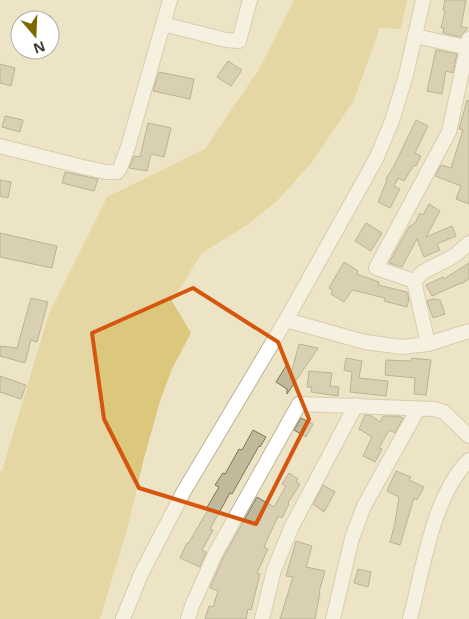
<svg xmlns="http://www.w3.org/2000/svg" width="469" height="619" font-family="'Open Sans',sans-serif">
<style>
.green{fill:#dbc87d}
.building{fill:#c0b99b;stroke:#7e775c}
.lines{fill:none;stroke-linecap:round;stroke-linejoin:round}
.minor-casing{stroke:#bbb496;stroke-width:16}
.minor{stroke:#fff;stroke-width:14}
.marked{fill:none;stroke:#d7560f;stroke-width:4;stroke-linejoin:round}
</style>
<rect width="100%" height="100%" fill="#ece4c5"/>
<path class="green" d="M294 0H407L401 29 380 28 354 100 312 162 277 201 247 225 202 253 172 301 191 333 172 369 160 401 143 462 127 530 100 619H0V471H2L49 313 107 197 205 149 259 69Z"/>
<path class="building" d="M445 0H466L461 27 468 28 460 37 443 33 444 28H441L445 11 443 10Z
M436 50 457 54 453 73 446 71 442 94 427 91Z
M228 61 242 70 231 86 217 77Z
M0 64 15 68 11 86 0 83Z
M159 72 194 79 190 99 153 91Z
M467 100 469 101V204L456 199 461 186 435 176 441 165 451 168 463 130 459 129Z
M5 116 23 120 20 132 2 127Z
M416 120 428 126 415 153 421 156 416 166 414 165 404 181 398 178 394 186 400 189 390 208 378 202 387 180 386 179 395 164Z
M148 123 171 128 164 157 151 154 147 171 129 168 134 156 140 157Z
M65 172 98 179 94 191 62 183Z
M0 180 11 182 8 198 0 196Z
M429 204 440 211 426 237 452 226 456 236 437 244 440 250 424 257 417 239 402 267 389 263 409 227 415 223 420 213 423 215Z
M366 223 382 233 371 251 355 241Z
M0 233 57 246 52 268 0 257Z
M344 262 358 271 357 274 379 282 378 285 407 292 409 299 407 307 384 301 385 298 352 290 344 302 331 294 333 291 329 288Z
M469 263V279L461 284V283L432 296 426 285 443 277 444 279Z
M31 298 48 302 37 342 31 340 25 363 0 356V346L17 348Z
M434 299 440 300 445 314 433 318 427 301Z
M299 344 318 348 287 394V389L276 382 286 366 292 370Z
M346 358 362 361 359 378 388 381 386 396 350 392 352 372 344 370Z
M412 358 431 360 426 395 414 394 415 378 385 375 386 360 411 361Z
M309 371 332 373 330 386 339 387 338 396 311 392 312 387H307Z
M0 376 26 385 21 399 0 392Z
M365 415H370L380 422 383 416H399L403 418 395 433 389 430 379 448 382 449 375 462 363 456 372 437 359 429Z
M301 418 313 424 306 437 294 430Z
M253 430 266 437 260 447 259 446 232 494 230 493 210 529 213 530 202 550 206 552 200 567 180 558 187 543 188 544 208 510 206 509 219 487 215 485 223 473 225 474 239 449 242 450Z
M396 471 411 477 409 480 424 487 417 500 414 498 400 545 390 542 395 523 399 497 387 491Z
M289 473 298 479 296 482 300 484 288 503 289 504 282 518 278 516 264 547 268 549 257 573 260 574 251 610 248 609 246 619H205L209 606 213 607 218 591 210 588 223 558 257 497 274 507 286 486 282 484Z
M323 485 335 492 324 512 313 504Z
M296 541 312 546 306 567 325 571 319 592 320 593 315 619H280L293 577 286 576Z
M358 569 371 572 368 587 354 583Z"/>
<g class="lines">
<g class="minor-casing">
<path id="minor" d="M163 24 226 40 239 41 250 0
M415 36 469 48
M0 146 83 167 106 172H117L120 168 128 147 170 0
M414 281 423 272 454 256 469 243
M286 320 365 342 402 347 428 344 469 331
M428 344 414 281 376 268 449 132 469 39
M123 619 141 574 184 491 286 320 376 159 392 121 406 75 423 0
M188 619 192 606 215 554 299 404 434 409 444 412 469 436
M262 619 274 570 291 528 356 405
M333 619 352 538 364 506 418 409
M410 619C423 570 432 497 469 460"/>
</g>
<use href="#minor" class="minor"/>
</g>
<path d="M0 0H469V619H0ZM193 288 278 342 309 419 256 524 139 488 104 419 92 333Z" fill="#ece4c5" fill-opacity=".55" fill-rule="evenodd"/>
<path class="marked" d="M193 288 278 342 309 419 256 524 139 488 104 419 92 333Z"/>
<g transform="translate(35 35) rotate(161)"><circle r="24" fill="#ffffff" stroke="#b1afab"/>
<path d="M0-4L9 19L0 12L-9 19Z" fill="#7c6800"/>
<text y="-8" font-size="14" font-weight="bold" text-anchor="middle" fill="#3b382c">N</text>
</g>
</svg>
